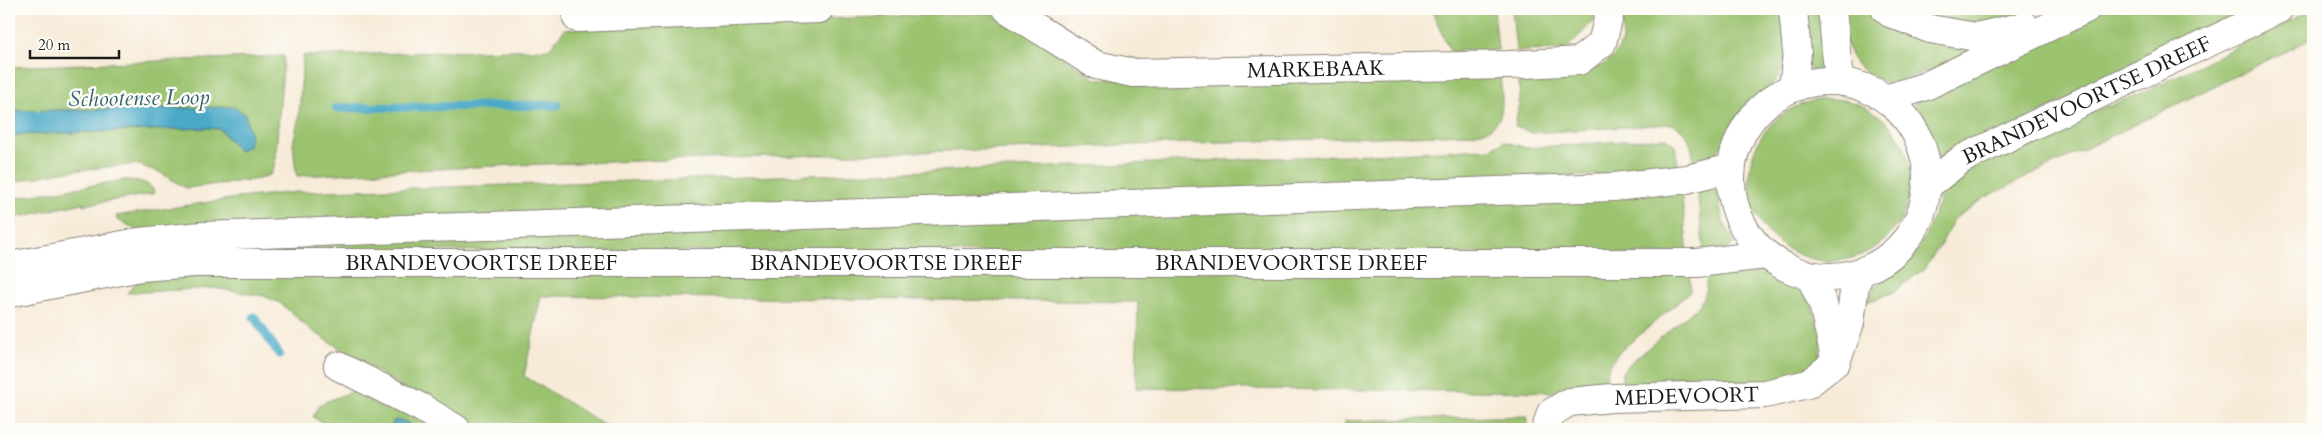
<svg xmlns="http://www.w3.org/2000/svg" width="2322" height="438" font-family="Cardo,serif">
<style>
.green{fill:#9bc36f;stroke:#5c7046}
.water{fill:#48a9c7;stroke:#326272}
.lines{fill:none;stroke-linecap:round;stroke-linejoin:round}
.stream{stroke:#48a9c7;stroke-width:9}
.street-casing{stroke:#8a847a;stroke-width:30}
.secondary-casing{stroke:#8a847a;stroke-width:30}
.street{stroke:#fff;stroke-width:28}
.secondary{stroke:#fff;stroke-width:28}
.labels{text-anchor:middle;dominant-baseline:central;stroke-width:5;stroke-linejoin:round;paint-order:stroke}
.street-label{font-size:21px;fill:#1c1c1c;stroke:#fdfcf7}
.water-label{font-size:22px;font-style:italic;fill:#326272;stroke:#fdfcf7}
</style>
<rect width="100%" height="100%" fill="#fdfcf7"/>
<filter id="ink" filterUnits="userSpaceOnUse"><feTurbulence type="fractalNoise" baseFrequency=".02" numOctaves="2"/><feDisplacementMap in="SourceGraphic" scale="10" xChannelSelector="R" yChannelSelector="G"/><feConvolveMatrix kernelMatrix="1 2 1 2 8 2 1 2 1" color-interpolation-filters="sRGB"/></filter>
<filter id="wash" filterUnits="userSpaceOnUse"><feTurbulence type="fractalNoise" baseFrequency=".0096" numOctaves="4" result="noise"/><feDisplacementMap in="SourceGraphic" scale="20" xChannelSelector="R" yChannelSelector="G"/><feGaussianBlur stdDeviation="1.12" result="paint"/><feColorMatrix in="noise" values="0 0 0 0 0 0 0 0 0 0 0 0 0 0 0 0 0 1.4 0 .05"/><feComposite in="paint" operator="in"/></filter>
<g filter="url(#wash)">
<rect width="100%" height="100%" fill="#f7ebd8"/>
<path class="green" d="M1431 9H1494L1498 50 1450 51Z
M1512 9H1593L1594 21 1565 50 1516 51Z
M1621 9H1788L1785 67 1773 83 1744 110 1715 155 1705 163 1694 165C1692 147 1690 130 1671 124L1532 133 1515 126 1520 97 1518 78C1552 75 1616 81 1623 36 1624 27 1621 17 1621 9Z
M1804 9H1825L1829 69 1811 70 1809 68Z
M1842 9H1868L1884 20 1984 52 1890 84C1847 70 1846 48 1842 9Z
M1910 9H2045C1997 33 1959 25 1910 9Z
M2104 9H2246L1942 162 1939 160 1926 124 1914 106V103Z
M2313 9V38L1986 197 1954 219 1940 246 1924 269 1892 293 1867 302 1876 285 1917 249 1926 234 1941 196 1953 179 2043 131 2147 91Z
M983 13 999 14 1096 79 1500 76C1503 106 1508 130 1470 134L515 165 297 176 296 173 293 144 299 116 303 56 549 49 565 29Z
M284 56 275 163 271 174 259 179 186 188 159 172 136 164 61 172 9 183V135L208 128 219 129 239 151 234 107 9 111V67Z
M1749 180a81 81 0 1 1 162 0a81 81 0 1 1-162 0Z
M1666 138 1675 145 1679 172 141 233 123 222 117 220 116 216 237 198 297 192 1081 166 1490 149 1504 141 1526 148Z
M124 180C135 180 149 181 154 191L153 194 83 205V203L9 219V199Z
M1716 187 1723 221 1735 243 1727 249 1704 253 1697 189Z
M1681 190 1688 254 142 250Z
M1690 271V292L1617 354C1597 382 1616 386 1574 392L1136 388 1138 302 541 296 524 376 612 429H469L311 330 280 303 264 296 214 288 127 293 143 275Z
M1768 271 1808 294 1822 337 1819 355 1813 367 1802 378 1750 385 1717 377H1676L1646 388 1629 389 1622 380V372L1630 363 1698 307C1706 295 1707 286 1706 272Z
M358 389 442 429H419L406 422 393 421 391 429H332L313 417 320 404Z
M1527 416V429H1345V421Z"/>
<path class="water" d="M234 107 245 114 251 137 248 146 239 151 220 129 208 128 9 135V111Z
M395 420 406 422 419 429H391Z"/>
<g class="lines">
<path class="stream" d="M336 108 557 105
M254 317 279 354"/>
</g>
</g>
<g filter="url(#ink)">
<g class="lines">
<g class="street-casing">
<g id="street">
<path d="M576 9 577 18 819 9"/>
<path id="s1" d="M1007 9 1096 65 1133 73 1509 65 1579 61 1602 43 1609 16 1608 9"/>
<path d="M1810 276 1823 304 1836 362"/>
<path d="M338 366 422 408 456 429"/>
<path id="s2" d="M1546 429 1551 413 1569 402 1612 398 1765 394 1808 384 1836 362 1850 323 1855 284 1861 272"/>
</g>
</g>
<g class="secondary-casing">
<g id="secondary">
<path d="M1793 9 1797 53 1793 86"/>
<path d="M1832 9 1839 81"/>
<path d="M1885 9 1890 13 1930 29 1976 37 2025 26"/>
<circle cx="1829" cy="179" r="98"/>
<path d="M1886 99 1926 86 2086 9"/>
<path id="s3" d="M1927 186 1962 159 2279 9"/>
<path d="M9 266 139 242 202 236 1614 187 1687 179 1731 168"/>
<path id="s4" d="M9 293 141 267 194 263H1697L1766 255"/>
</g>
</g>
<use href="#street" class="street"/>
<use href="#secondary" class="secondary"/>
</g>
</g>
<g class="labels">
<g class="street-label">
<text stroke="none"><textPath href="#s1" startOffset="326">MARKEBAAK</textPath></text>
<text stroke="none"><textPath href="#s3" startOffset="182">BRANDEVOORTSE DREEF</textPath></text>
<text stroke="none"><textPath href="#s4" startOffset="475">BRANDEVOORTSE DREEF</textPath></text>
<text stroke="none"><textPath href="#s4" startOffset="880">BRANDEVOORTSE DREEF</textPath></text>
<text stroke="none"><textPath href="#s4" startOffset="1285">BRANDEVOORTSE DREEF</textPath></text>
<text stroke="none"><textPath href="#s2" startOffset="156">MEDEVOORT</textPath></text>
</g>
<g class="water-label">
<text transform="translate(139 98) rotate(-1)">Schootense Loop</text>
</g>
</g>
<rect width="2322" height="438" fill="none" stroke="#fdfcf7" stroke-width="30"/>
<path d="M30 50v8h89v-8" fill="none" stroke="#1c1c1c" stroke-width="2.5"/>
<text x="38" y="50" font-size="15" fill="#1c1c1c" stroke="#fdfcf7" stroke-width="4" paint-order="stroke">20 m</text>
</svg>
